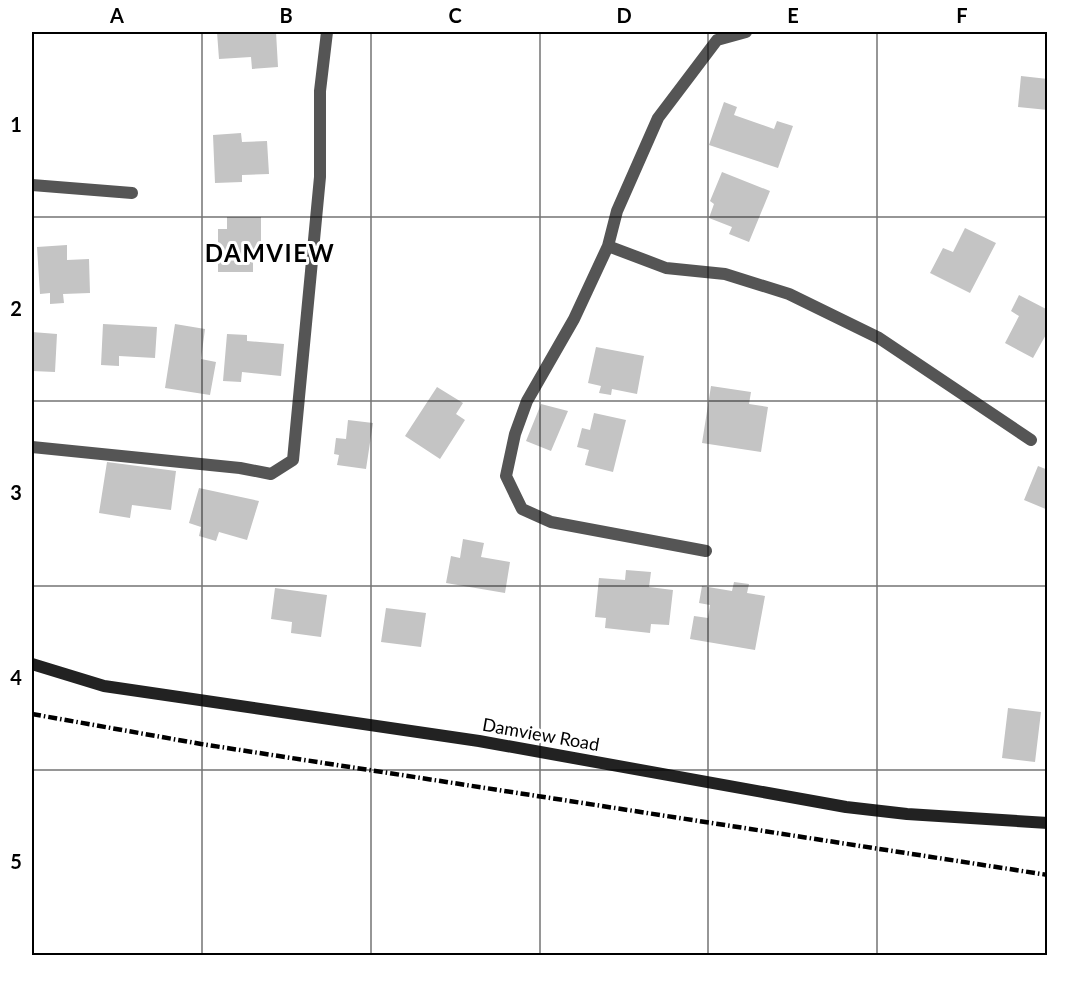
<svg xmlns="http://www.w3.org/2000/svg" width="1079" height="987" font-family="Lato,sans-serif">
<style>
.building{fill:#c4c4c4}
.lines{fill:none;stroke-linecap:round;stroke-linejoin:round}
.street{stroke:#555;stroke-width:12}
.secondary{stroke:#222;stroke-width:12}
.rail{stroke:#000;stroke-width:4.5;stroke-dasharray:9 3 1.5 3;stroke-linecap:butt}
.grid{fill:none;stroke:#000;stroke-width:1.5;stroke-opacity:0.55}
.labels{text-anchor:middle;dominant-baseline:central;stroke-width:6;stroke-linejoin:round;paint-order:stroke}
.street-label{font-size:18px;fill:#000;stroke:#fff}
.district-label{font-size:24px;font-weight:bold;letter-spacing:1.5px;fill:#000;stroke:#fff}
.neatline{fill:none;stroke:#000;stroke-width:2}
.grid-label{font-size:20px;text-anchor:middle;font-weight:bold;fill:#000}
</style>
<rect width="100%" height="100%" fill="#fff"/>
<path class="building" d="M217 32H276L278 67 252 69 251 57 219 59Z
M1021 76 1048 79V110L1018 107Z
M724 102 737 107 734 115 774 129 777 121 793 126 778 168 709 145Z
M241 133 242 142 267 141 269 174 242 175V182L215 183 213 135Z
M722 172 770 191 749 242 729 234 732 227 709 218 714 204 710 201Z
M227 217H261V253H253V272H218V229H227Z
M965 228 996 243 970 293 930 273 943 248 953 252Z
M67 245V260L89 259 90 293 63 294 64 303 50 304V293L40 294 37 247Z
M1019 295 1048 310V331L1033 358 1005 343 1019 316 1011 311Z
M103 324 157 327 155 358 119 356V366L101 365Z
M175 324 205 329 201 359 216 362 210 395 165 388Z
M32 332 57 334 55 372 32 371Z
M227 334 247 335V341L284 344 281 376 242 372 241 382 223 381Z
M596 347 644 356 637 394 612 389 611 395 599 393 601 386 588 383Z
M711 386 751 392 749 404 768 407 761 452 702 443Z
M437 387 463 403 456 414 465 420 440 459 405 436Z
M541 404 568 411 551 451 526 441Z
M594 413 626 420 613 472 585 465 589 450 577 447 582 428 590 430Z
M348 420 373 423 366 469 337 465 339 455 334 454 336 438 346 439Z
M107 462 176 471 171 510 132 505 130 518 99 513Z
M1038 466 1048 470V510L1024 500Z
M199 488 259 501 247 540 219 532 216 541 199 536 201 527 189 523Z
M463 539 484 543 481 557 510 562 505 593 446 583 451 556 460 558Z
M626 570 651 572 649 587 673 590 669 625 651 624 650 633 605 628 606 618 595 617 599 578 625 580Z
M734 582 749 584 747 593 765 596 755 650 690 639 694 616 708 618 710 605 699 603 702 586 732 591Z
M275 588 327 595 321 637 291 633 292 622 271 619Z
M386 608 426 613 421 647 381 642Z
M1008 708 1041 712 1035 762 1002 758Z"/>
<g class="lines">
<path class="street" d="M32 185 132 193
M608 246 666 268 725 274 789 294 879 338 1031 440
M32 447 240 468 271 474 293 460 320 177V91L327 32
M706 551 551 522 522 509 506 476 515 434 527 401 574 319 608 246 617 211 658 118 717 40 746 32"/>
<path class="secondary" d="M32 664 104 686 479 741 846 807 907 814 1048 823"/>
<path class="rail" d="M32 714 201 744 1048 875"/>
</g>
<path class="grid" d="M202 32V956M371 32V956M540 32V956M708 32V956M877 32V956M32 217H1048M32 401H1048M32 586H1048M32 770H1048"/>
<g class="labels">
<g class="street-label">
<text transform="translate(541 734) rotate(10)">Damview Road</text>
</g>
<g class="district-label">
<text x="270" y="252">DAMVIEW</text>
</g>
</g>
<rect width="1079" height="987" fill="none" stroke="#ffffff" stroke-width="66"/>
<rect x="33" y="33" width="1013" height="921" class="neatline"/>
<g class="grid-label">
<text x="117" y="23">A</text>
<text x="286" y="23">B</text>
<text x="455" y="23">C</text>
<text x="624" y="23">D</text>
<text x="793" y="23">E</text>
<text x="962" y="23">F</text>
<text x="16" y="132">1</text>
<text x="16" y="316">2</text>
<text x="16" y="500">3</text>
<text x="16" y="685">4</text>
<text x="16" y="869">5</text>
</g>
</svg>
